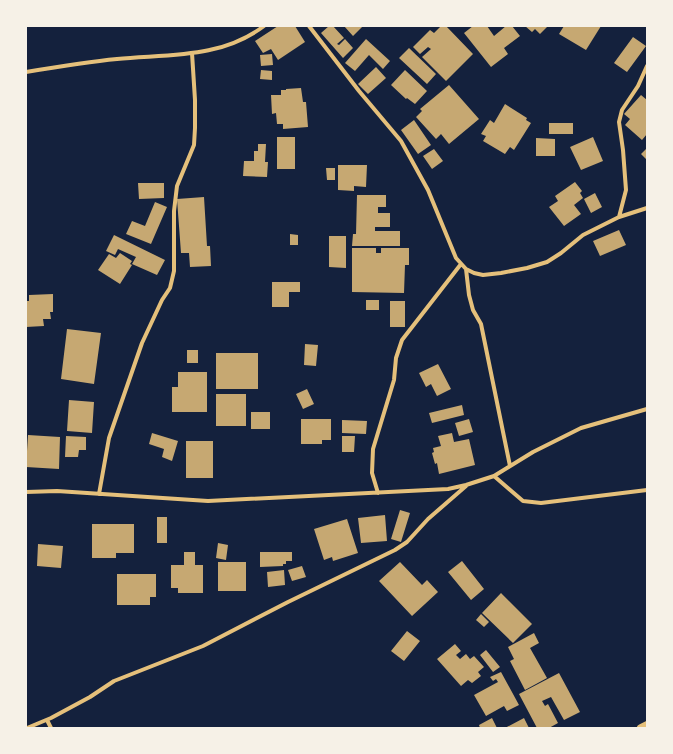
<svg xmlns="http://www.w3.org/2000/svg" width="673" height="754" font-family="Montserrat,sans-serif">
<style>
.building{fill:#c6a872}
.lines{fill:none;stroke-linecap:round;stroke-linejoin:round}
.minor{stroke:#e5c07b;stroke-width:4}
.secondary{stroke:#e5c07b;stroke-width:8}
</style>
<rect width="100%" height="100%" fill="#14213d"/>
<path class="building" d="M278 26H295L305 42 278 60 271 49 263 53 255 41Z
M329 26H333L344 38 337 44 339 45 345 39 353 48 343 58 321 33Z
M344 26H363L353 36Z
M441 26H446L473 54 446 81 422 57 431 49 428 47 420 54 413 47 430 30 434 33Z
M473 26H487L494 36 506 26H512L520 36 504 48 508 54 491 67 464 33Z
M525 26H548L540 34 535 29 532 32Z
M564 26H601L586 50 559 34Z
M633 37 646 46 627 72 614 63Z
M366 39 390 61 383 69 369 55 355 71 345 63Z
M409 48 436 74 427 84 399 58Z
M272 54 273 65 261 66 260 55Z
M376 67 386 78 368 94 358 84Z
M261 70 272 71V80L260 79Z
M405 70 427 91 415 104 407 98 406 99 391 85Z
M449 85 479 119 449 144 441 134 436 139 416 117 422 111 420 109Z
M301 88 303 102H306L308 127 283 129V124H277L276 113 272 114 271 95H281V90H286V89Z
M641 95 647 100V134L642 140 625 125 630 119 624 114Z
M505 104 527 118 526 120 531 123 514 150 510 147 505 154 483 141 486 136 481 134 490 120 494 123Z
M414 120 431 145 418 154 401 130Z
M549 123H573V134H549Z
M277 137H295V169H277Z
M593 137 603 161 581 170 570 147Z
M536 138 555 139V156H536Z
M258 144H266L265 162H268L267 177 243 176 244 161H254V151H258Z
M647 148V160L641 154Z
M434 149 443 161 432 169 423 156Z
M338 165H367L366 187 354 186V191L338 190Z
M326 168H335V180H327Z
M575 182 582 191 580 193 583 198 574 205 581 214 564 226 549 207 558 201 555 196Z
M138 183H164V198L139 199Z
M595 193 602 207 591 213 584 199Z
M357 195H386V207H378V213H390V227H375V231H400V246H352L353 234H356Z
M204 197 207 246H210L211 266 190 267 189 253H181L177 199Z
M155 202 167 207 151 244 126 234 132 221 145 226Z
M619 230 626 245 600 256 593 241Z
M290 234 298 235V245H290Z
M114 235 165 260 157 275 132 264 136 257 118 249 115 255 106 251Z
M329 236H346V268L329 267Z
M352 248H376V253H381V248H409V265H405L404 293 352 292Z
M120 253 132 261 130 264 132 265 120 284 98 270 109 254 116 258Z
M272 282H300V292H289V307H272Z
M53 294V312H50L51 319H43L44 326 26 327V301H29V295Z
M366 300H379V310H366Z
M390 301H405V327H390Z
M67 329 101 333 94 384 61 379Z
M305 344 318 345 316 366 304 365Z
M187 350H198V363H187Z
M216 353H258V389H216Z
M438 364 451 389 437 396 431 384 426 387 419 373Z
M178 372H207V412H172V387H178Z
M307 389 314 404 303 409 296 394Z
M216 394H246V426H216Z
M69 400 94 402 92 433 67 431Z
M462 405 464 415 432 423 429 413Z
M251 412H270V429H251Z
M301 419H331V440H322V444H301Z
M469 419 473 432 459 436 455 423Z
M342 420 367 421 366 434 342 433Z
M152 433 178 441 172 461 162 457 164 449 149 444Z
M452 433 454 442 469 439 475 465 439 474 437 463 435 464 432 453 434 452 433 448 441 446 438 436Z
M28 435 60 437 59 469 26 467Z
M66 436 86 437V450H79L78 457H65Z
M342 436H355L354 452H342Z
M186 441H213V478H186Z
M400 510 410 513 401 542 391 539Z
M385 515 387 541 361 543 358 518Z
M157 517H167V543H157Z
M347 519 358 553 333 561 332 557 324 560 314 529Z
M92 524H134V553H116V558H92Z
M218 543 228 545 226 560 216 558Z
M38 544 63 546 61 568 37 566Z
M184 552H195V565H203V593H178V588H171V565H184Z
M260 552H292V561H286V564H283V566L260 567Z
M462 561 484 589 471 600 448 572Z
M218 562H246V591H218Z
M400 562 422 585 427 580 438 592 412 616 379 581Z
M302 566 306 577 292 581 288 570Z
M284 570 285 585 268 587 267 572Z
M117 574H156V597H150V605H117Z
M501 593 532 624 513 643 482 613Z
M481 614 489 622 484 627 476 620Z
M407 631 420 641 404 661 391 651Z
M534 633 539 643 530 648 547 678 525 690 510 661 514 659 508 647Z
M455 644 461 651 456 655 460 659 466 654 470 659 474 656 484 667 478 672 481 676 472 683 468 680 461 686 437 659Z
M486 650 500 667 493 672 480 655Z
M501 672 519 705 507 711 504 706 486 716 474 695 498 682 496 679 493 681 490 677Z
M559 673 580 712 564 720 551 697 542 701 545 706 548 704 558 723 549 728H537L519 694Z
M492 718 497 728H480L479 725Z
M524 718 529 728H505Z"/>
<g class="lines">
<path class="minor" d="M309 26 359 91 401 141 428 190 456 258 466 269 474 273 483 275 501 273 527 268 547 262 561 253 583 235 619 217 647 208
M26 72C56 67 86 62 117 59 168 54 220 59 264 26
M619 217 626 190 623 150 619 122 622 110 638 86 647 66
M466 269 469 295 473 310 481 324 510 466
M494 476 523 501 541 503 647 490
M26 492 57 491 208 501 448 489 466 485 494 476 533 452 581 428 647 409
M378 493 372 473 373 449 394 380 396 358 402 340 461 264
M99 494 109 438 142 343 162 300 170 288 174 271V211L177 186 194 145 195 128V100L192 53
M47 720 51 728
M27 728 51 718 90 697 114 681 203 646 288 602 395 550 407 542 428 519 466 486"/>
<path class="secondary" d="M641 728 647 725"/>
</g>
<rect width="673" height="754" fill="none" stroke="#f6f1e7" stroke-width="54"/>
</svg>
